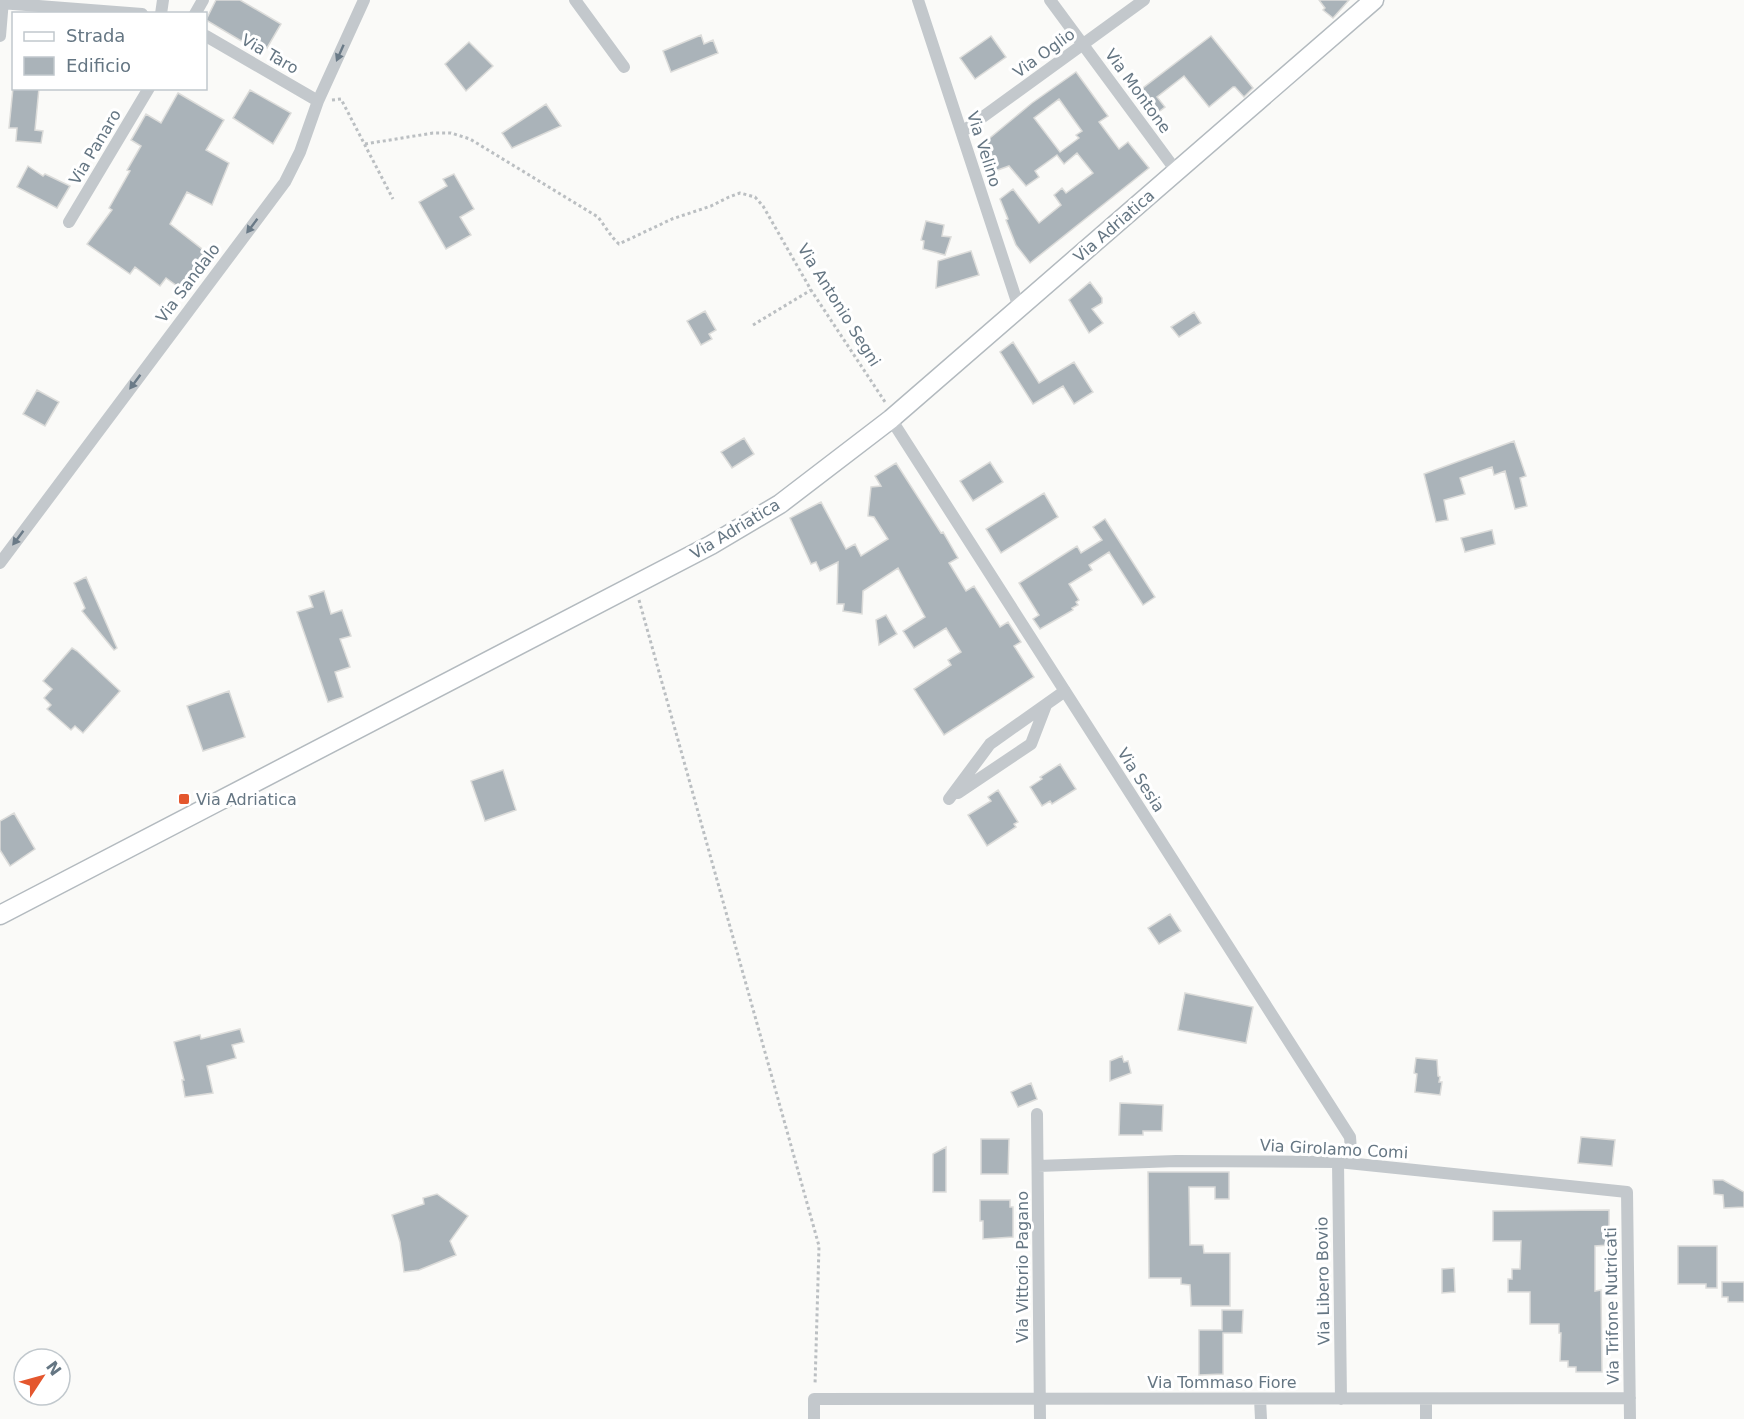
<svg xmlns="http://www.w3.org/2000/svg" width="1744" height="1419" font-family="'DejaVu Sans',sans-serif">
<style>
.building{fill:#aab3b9;stroke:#dcdcda;stroke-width:1.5;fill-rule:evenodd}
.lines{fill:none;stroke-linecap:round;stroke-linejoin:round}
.secondary-casing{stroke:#b3babf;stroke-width:21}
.path{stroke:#bbbfc2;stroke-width:3;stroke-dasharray:3 3;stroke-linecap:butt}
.street{stroke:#c3c8cc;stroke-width:12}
.secondary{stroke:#fff;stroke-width:18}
.oneway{fill:#6a7a87}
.poi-dot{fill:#e4572e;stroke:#fff;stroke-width:2}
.labels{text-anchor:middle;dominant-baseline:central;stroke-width:6;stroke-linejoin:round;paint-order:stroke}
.street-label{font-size:16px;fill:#657683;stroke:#fff}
.poi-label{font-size:16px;fill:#657683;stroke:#fff;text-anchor:start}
</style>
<rect width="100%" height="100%" fill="#fafaf8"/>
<path class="building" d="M216 0H240L281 24 267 48 256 42 253 48 206 20Z
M1319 0H1349L1333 18 1323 10 1325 8Z
M701 35 704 44 713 40 718 53 671 72 663 51Z
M991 36 1006 57 975 79 960 58Z
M1211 36 1253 88 1244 97 1235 87H1233L1209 107 1184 76 1157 97 1165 107 1152 117 1135 94Z
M469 42 493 66 466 91 445 64Z
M1076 72 1108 116 1099 122 1119 149 1128 142 1149 168 1030 263 1016 245 1006 220 1008 219 1000 199 1013 189 1039 223 1061 205 1054 195 1062 188 1066 193 1093 173 1077 153 1064 164 1057 155 1035 171 1039 177 1026 186 1009 166 995 171 985 142 1032 103ZM1059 99 1082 131 1076 135 1079 138 1060 152 1034 118Z
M13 88H39L35 130 43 131 41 143 16 141 17 128H9Z
M250 90 291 113 273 144 233 118Z
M178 93 224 120 206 150 229 163 212 205 187 192 170 224 211 256 184 291 166 278 160 286 135 267 130 274 87 244 112 210 109 208 130 171 127 170 141 146 131 140 138 128 146 114 161 123Z
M546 104 561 126 512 148 502 133Z
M28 166 43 176 45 174 70 186 57 208 17 187Z
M454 174 474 209 460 217 471 235 446 249 419 202 447 186 443 179Z
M926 221 944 225 942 236 951 237 945 255 923 249 924 241 921 240Z
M971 251 979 275 936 288 938 261Z
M1090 282 1102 298V303L1092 309 1103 323 1089 333 1069 300Z
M705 311 716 330 709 334 712 339 701 345 687 321Z
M1194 312 1201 323 1179 337 1171 327Z
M1013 342 1039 383 1074 362 1093 392 1074 404 1063 386 1033 404 1000 352Z
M37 390 59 402 45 426 23 414Z
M744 438 754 454 732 468 721 452Z
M1514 441 1526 476 1520 478 1527 506 1515 509 1505 471 1494 475 1492 467 1460 478 1465 494 1444 500 1448 520 1436 522 1424 474Z
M990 462 1003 482 973 501 960 481Z
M896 463 941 533 943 532 958 558 949 563 966 591 974 586 1000 627 1008 622 1021 642 1014 646 1034 677 944 735 914 689 951 665 948 660 961 652 946 628 914 648 903 631 925 617 898 568 863 591 862 614 843 611 844 604H837L838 562 820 571 816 562 811 564 790 518 821 502 846 549 855 544 861 556 888 539 874 517 868 516 871 487 881 486 875 476Z
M1044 493 1058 517 1001 553 986 529Z
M1105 519 1155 597 1143 605 1109 552 1089 565 1092 570 1069 584 1079 600 1076 602 1078 605 1072 608 1073 610 1040 629 1033 619 1039 615 1019 583 1077 546 1081 553 1102 540 1093 527Z
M1492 530 1495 544 1465 552 1461 538Z
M86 577 117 648 114 650 82 611 85 608 74 583Z
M324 591 331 614 342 610 351 636 340 639 350 667 335 672 343 697 328 702 297 612 313 607 309 596Z
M886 615 897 634 879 645 876 620Z
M72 648 77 651 120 691 83 733 75 726 71 730 47 709 51 705 44 698 52 689 43 681Z
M229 691 245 737 203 751 187 706Z
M1060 764 1076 789 1052 804 1050 801 1042 806 1030 787 1042 779 1040 777Z
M503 770 516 810 485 821 471 781Z
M998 790 1018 822 1014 824 1016 827 987 846 968 815 991 801 988 797Z
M14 813 35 849 10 866 0 850V821Z
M1170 914 1181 931 1159 944 1148 928Z
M1185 993 1253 1007 1246 1043 1178 1030Z
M240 1029 244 1042 232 1045 236 1058 207 1066 213 1093 185 1097 182 1080H184L174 1042 200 1035 201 1039Z
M1122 1056 1124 1062 1128 1061 1131 1073 1110 1081V1061Z
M1416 1058 1437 1060 1438 1076 1440 1077 1439 1082H1442L1440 1095 1415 1092 1417 1074 1414 1073Z
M1031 1083 1037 1099 1018 1107 1011 1092Z
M1120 1103 1163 1105 1162 1131H1143V1135H1119Z
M1581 1137 1615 1140 1612 1166 1578 1163Z
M981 1139H1009L1008 1174H981Z
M946 1147V1192H933V1154Z
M1148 1172H1229V1199H1215V1187H1189L1190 1245H1203L1204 1253H1230V1306H1191L1190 1285 1181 1284V1278H1149Z
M1713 1180H1723L1744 1192V1207L1724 1208 1723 1195 1714 1194Z
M437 1194 468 1216 450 1241 456 1255 419 1270 404 1272 400 1242 392 1215 424 1204 423 1198Z
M980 1200H1010V1207H1013V1237L983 1239V1221H980Z
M1609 1210V1245L1595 1246V1291L1601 1290 1602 1372H1576V1367H1568V1361H1560L1561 1333H1559V1324H1530V1292H1508V1279H1512V1269H1520L1521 1241H1493V1211Z
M1678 1246H1717V1288H1706V1284H1678Z
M1454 1268 1455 1292 1442 1293V1269Z
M1722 1282H1744V1302H1728V1297H1722Z
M1222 1310H1243L1242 1333H1223V1374L1199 1375V1330H1222Z"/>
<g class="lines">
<g class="secondary-casing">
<path id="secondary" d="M0 915 711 545 780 504 891 419 1374 0"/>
</g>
<path class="path" d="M332 100 341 99 393 199
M365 144 433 133H451L470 139 598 217C605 226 611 237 619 244L672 219 711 206 729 197 740 193 755 197 763 206 811 290 885 402
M753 325 811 290
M639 600 819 1246 815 1385"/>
<path class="street" d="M575 0 624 67
M918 0 1019 308
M1050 0 1177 172
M0 3 142 14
M161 14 163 0
M195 14 203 0
M0 36 3 0
M206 36 318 101
M962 132 1144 0
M69 222 149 88
M891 419 1350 1137 1352 1163
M0 563 285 182 300 152 318 101 364 0
M958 793 1031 744 1046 705
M949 799 990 744 1065 691
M1037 1114 1040 1419
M1338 1162 1341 1399
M1038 1166 1176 1161 1338 1162 1627 1192 1630 1419
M1260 1399 1261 1419
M1426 1399V1419
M814 1419V1399L1630 1398"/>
<use href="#secondary" class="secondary"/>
</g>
<defs><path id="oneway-solid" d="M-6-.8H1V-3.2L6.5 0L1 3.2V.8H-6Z" transform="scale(1.5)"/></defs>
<g class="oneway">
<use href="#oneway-solid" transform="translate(340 53) rotate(114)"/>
<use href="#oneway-solid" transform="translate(252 226) rotate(127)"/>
<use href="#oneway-solid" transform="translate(135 382) rotate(127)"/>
<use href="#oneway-solid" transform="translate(18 538) rotate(127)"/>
</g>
<rect class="poi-dot" x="178" y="793" width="12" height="12" rx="3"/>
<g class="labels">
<g class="street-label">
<text transform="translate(1044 53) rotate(-36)">Via Oglio</text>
<text transform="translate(270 54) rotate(30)">Via Taro</text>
<text transform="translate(1138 91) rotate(54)">Via Montone</text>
<text transform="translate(95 147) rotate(-59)">Via Panaro</text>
<text transform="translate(984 149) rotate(72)">Via Velino</text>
<text transform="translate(1114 226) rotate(-41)">Via Adriatica</text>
<text transform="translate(188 283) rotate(-53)">Via Sandalo</text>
<text transform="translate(839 305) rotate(58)">Via Antonio Segni</text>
<text transform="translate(735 529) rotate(-31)">Via Adriatica</text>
<text transform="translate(1141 780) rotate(57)">Via Sesia</text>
<text transform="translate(1334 1149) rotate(3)">Via Girolamo Comi</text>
<text transform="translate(1022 1267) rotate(-90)">Via Vittorio Pagano</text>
<text transform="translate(1323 1281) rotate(-91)">Via Libero Bovio</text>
<text transform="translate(1612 1306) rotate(-91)">Via Trifone Nutricati</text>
<text x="1222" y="1382">Via Tommaso Fiore</text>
</g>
<g class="poi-label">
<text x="196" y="799">Via Adriatica</text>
</g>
</g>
<rect x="12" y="12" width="195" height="78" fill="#ffffff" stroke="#c1c8cd" stroke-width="1.5"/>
<rect x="24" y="32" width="30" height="9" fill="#ffffff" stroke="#c1c8cd" stroke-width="1.5"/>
<text x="66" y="42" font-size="18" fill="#657683">Strada</text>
<rect x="24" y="57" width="30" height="18" fill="#aab3b9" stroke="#c1c8cd" stroke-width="1.5"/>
<text x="66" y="72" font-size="18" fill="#657683">Edificio</text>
<g transform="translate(42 1377) rotate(54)"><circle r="28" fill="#ffffff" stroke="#c1c8cd" stroke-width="1.5"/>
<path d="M0-4.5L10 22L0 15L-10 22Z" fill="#e4572e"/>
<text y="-9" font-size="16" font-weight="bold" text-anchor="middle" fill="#657683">N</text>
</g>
</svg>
